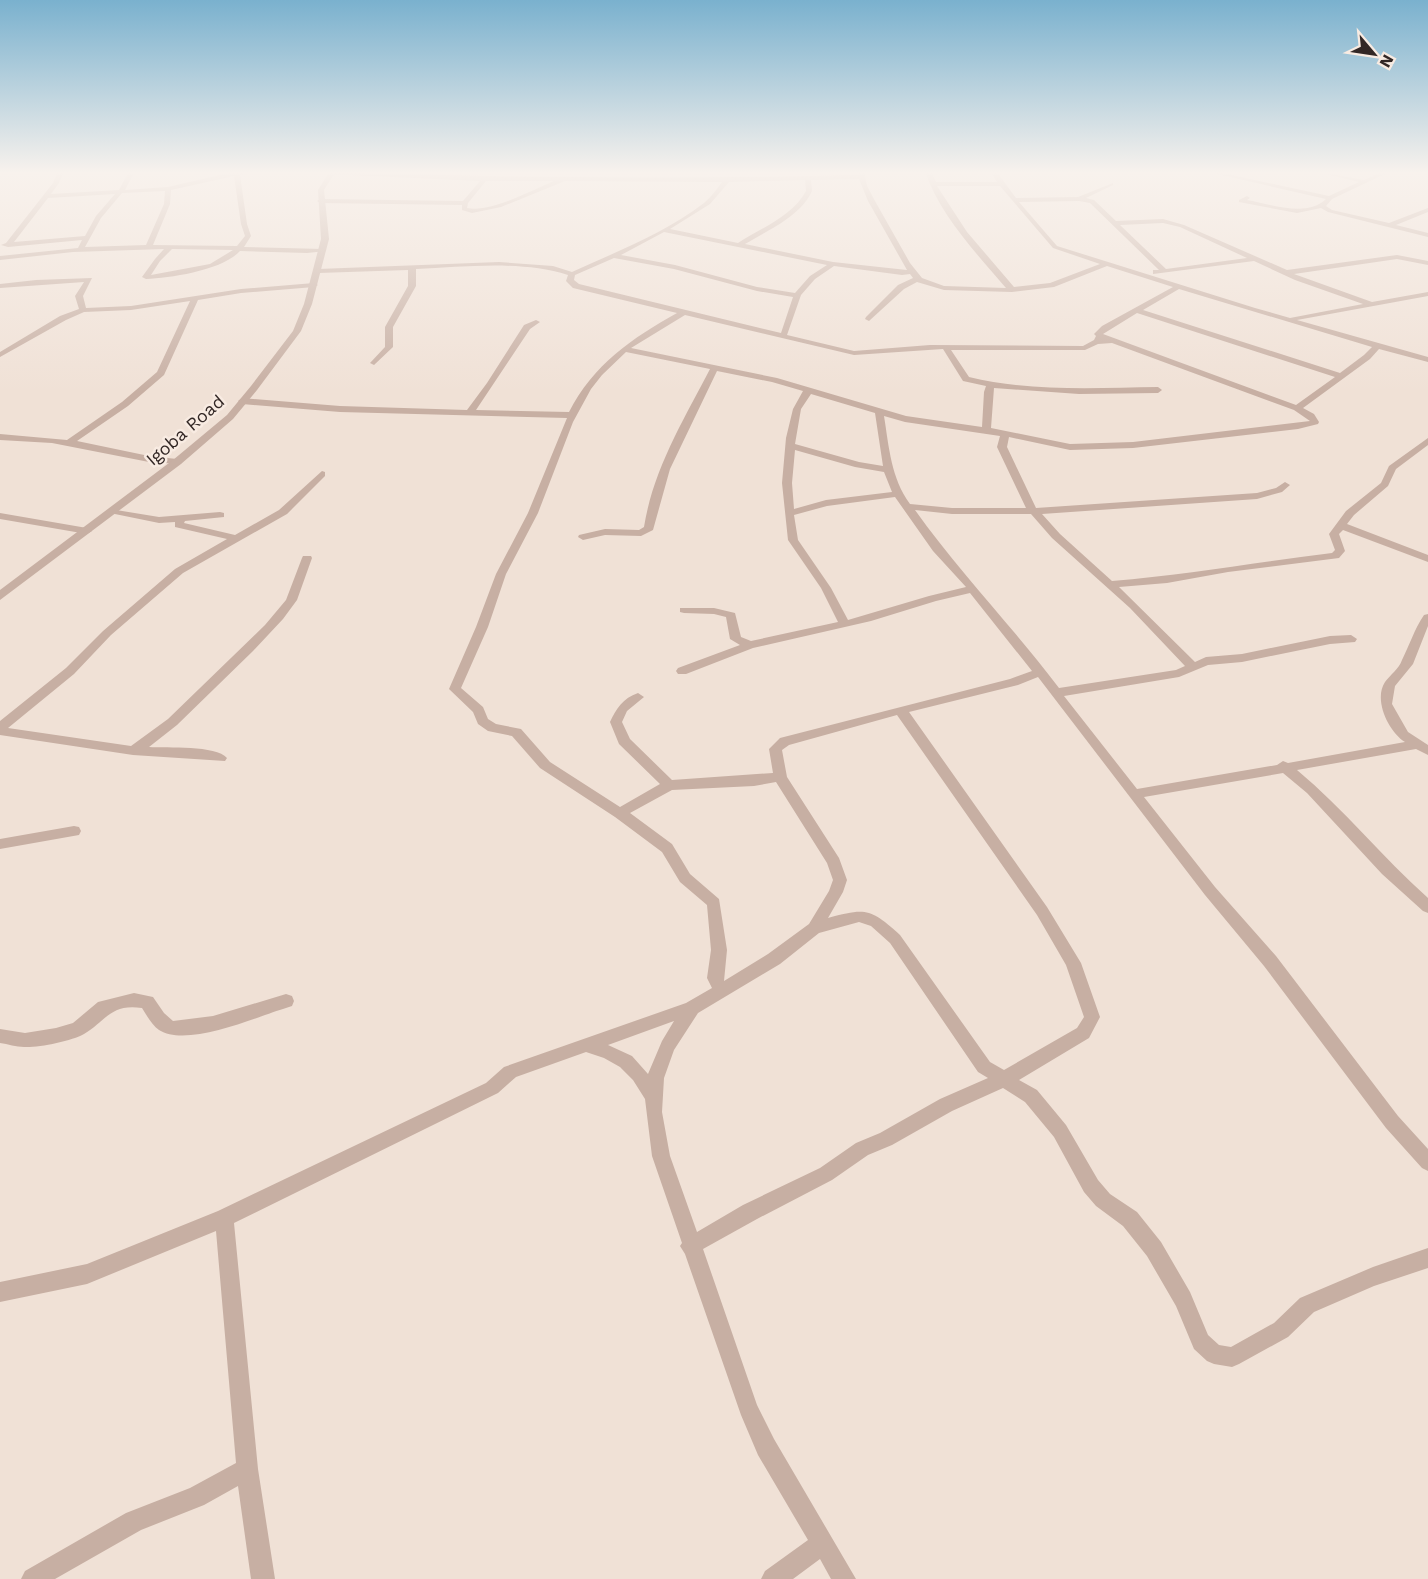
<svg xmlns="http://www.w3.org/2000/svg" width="1428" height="1579" font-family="'Work Sans',sans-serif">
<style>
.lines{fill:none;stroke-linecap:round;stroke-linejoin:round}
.minor{fill:#c7afa3;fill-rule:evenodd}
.tertiary{fill:#c7afa3;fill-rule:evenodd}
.labels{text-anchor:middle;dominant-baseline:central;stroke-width:5;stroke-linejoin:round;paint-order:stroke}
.far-street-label{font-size:18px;fill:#322725;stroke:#f8ebe2}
</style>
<rect width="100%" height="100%" fill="#f0e1d6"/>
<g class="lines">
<path class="minor" d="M58 171H64L59 183 51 194 119 190 129 171H135L125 190 168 187 237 171H251L240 175 247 224 251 236 244 247 323 249 326 251 307 253 240 251C223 270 171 278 146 279L142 277 155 259 164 249 73 252 0 260V256L78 248 82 240 8 247 1 245 6 243 53 183ZM234 176 241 224 245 236 237 246 153 245 170 204 171 190ZM165 191 164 204 146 245 85 247 101 218 122 193ZM115 194 96 216 85 236 14 242 48 198ZM172 249 233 250 210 264 151 275 160 261Z
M858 171H864L867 186 875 201 910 263 922 278 944 286 1006 288C976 253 939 214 925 171H931L936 182H997L990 171H996L1016 198 1078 197 1113 183V185L1086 198 1094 200 1116 221 1163 219 1184 225 1287 270 1397 255 1428 261V265L1397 259 1294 274 1372 302 1428 292V296L1297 320 1428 357V362L1379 349 1370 359 1303 408 1314 414 1319 422 1318 424 1298 429 1133 448 1070 450 1009 437 1007 447 1036 508 1257 493 1276 488 1285 482 1290 485 1282 492 1257 499 1042 514 1060 534 1112 581C1186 575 1258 562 1332 553L1335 550 1329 534 1346 511 1381 483 1389 466 1428 438V445L1396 469 1388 486 1354 515 1347 524 1428 555V562L1343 530 1339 534 1345 551 1339 558 1228 572 1167 583 1119 587 1195 662 1206 657 1242 654 1330 636 1351 635 1357 639 1355 642 1330 644 1242 662 1208 665 1179 677 1064 696 1137 789 1277 765 1283 761 1288 763 1405 742C1389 732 1373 700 1385 682 1390 675 1399 669 1402 660 1410 644 1414 630 1424 615L1428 614V626L1413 664 1395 686 1392 704 1408 732 1428 745V755L1416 749 1297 770C1344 809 1382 857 1428 898V913L1423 911 1382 874 1307 793 1283 773 1144 797 1215 887 1276 956 1398 1116 1428 1149V1171L1422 1168 1386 1128 1264 966 1205 895 1038 677 1018 685 909 712 1047 907 1081 963 1100 1017 1089 1038 1019 1080 1037 1090 1066 1125 1098 1180 1110 1194 1137 1212 1161 1242 1190 1292 1208 1335 1219 1345 1231 1347 1274 1323 1300 1298 1373 1267 1428 1248V1268L1374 1286 1314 1312 1288 1337 1239 1364 1232 1367 1214 1364 1207 1361 1194 1349 1176 1306 1147 1256 1123 1226 1096 1206 1084 1192 1054 1137 1025 1102 1003 1088 952 1111 892 1145 868 1155 832 1180 757 1219 703 1249 757 1405 774 1439 856 1579H831L820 1559 793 1579H761L765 1571 808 1540 758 1455 741 1415 685 1254 680 1246 682 1243 652 1156 645 1099 633 1080 620 1067 604 1058 586 1052 516 1077 498 1093 234 1223 258 1469 275 1579H251L238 1486 204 1505 141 1530 55 1579H21L25 1571 126 1513 190 1488 236 1463 216 1231 87 1284 0 1302V1282L87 1264 218 1211 486 1083 504 1067 686 1003 712 988 707 978 711 950 707 905 680 882 662 852 615 817 540 768 512 736 488 731 478 724 473 712 449 689 476 627 496 574 528 513 567 418 340 412 242 404 238 401 242 398 340 406 467 410 487 383 524 325 536 320 540 322 530 329 476 410 569 412C593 365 632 338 677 313L573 288 566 281 568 275C520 260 465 267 416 269V286L393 327V347L374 365 370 363 385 347V327L408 286V270L318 273 314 271 318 269 499 262 553 266 572 272C616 252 665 233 704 203 711 197 717 189 722 182L565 181 501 207 472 213 462 210V205L320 203 317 201 320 199 463 201 480 181 327 174 330 172C507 178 683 179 859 175ZM859 179 868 201 907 270 833 262 745 244C768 230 800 217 812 191L811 180ZM805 180 806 191C793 216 761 228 738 243L670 229 710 204 729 182ZM486 181H554C532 190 491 213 467 208L468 203ZM937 186H1000L1053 248 1100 264 1050 283 1014 287 967 232ZM1079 201 1090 203 1159 270H1153V274L1254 261 1295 280 1363 304 1290 318 1255 308 1057 246 1019 202ZM1163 223 1180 227 1247 258 1166 269 1120 225ZM664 232 827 265 810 276 795 293 757 287 675 265 621 255ZM614 258 674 269 757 291 793 297 781 333 579 284 574 280 575 275ZM834 266 902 275 910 274 913 278 898 285 866 317 865 319 869 321 904 289 917 282 944 290 1012 292 1054 287 1107 266 1173 287 1102 326 1094 334 1096 336 1094 340 1083 346 930 345 854 351 787 335 801 295 815 279ZM1179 289 1372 347 1364 355 1340 373 1143 310ZM1137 313 1335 377 1296 405 1103 334ZM685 315 854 355 943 349 963 381 986 386 984 392 982 427 906 416 777 378 631 348ZM1112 343 1294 410 1310 421 1133 442 1070 444 991 428 994 388 1079 394 1158 393 1162 390 1158 387C1096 388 1030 392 969 377L951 350H1085L1098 344ZM626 352 710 369C684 419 653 470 644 527L639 530 605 529 579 535 578 537 583 540 605 535 641 536 653 530 670 469 717 371 772 382 803 391 793 409 786 438 782 483 788 540 821 588 838 622 751 641 741 637 735 613 714 608H680V612L684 613 714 614 726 617 730 639 740 645 678 668 676 671 678 674H686L753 648 871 621 936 601 970 593 1032 671 1010 679 780 738 769 749 773 773 672 780 630 739 622 722 627 711 644 697 638 693C623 698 616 709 610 722L619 744 660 784 620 807 550 762 521 729 496 724 488 719 483 707 461 688 488 627 506 574 538 513 573 422 591 389 602 375ZM811 394 875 413 883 466 859 462 795 444 801 409ZM884 416 905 422 1000 436 997 447 1026 508H952L910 504C891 478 889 447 884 416ZM795 450 855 467 884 472 892 492 826 500 794 509 792 483ZM895 497 933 551 966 587 929 596 848 620 831 588 798 540 794 515 827 506ZM915 510 952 514H1031L1052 538 1130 608 1185 666 1176 670 1059 688C1013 627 959 572 915 510ZM897 715 1037 915 1066 965 1084 1017 1077 1028 1004 1070 990 1062 900 935C870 908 866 908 828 918L843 892 847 880 839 858 787 777 782 750 789 745ZM776 782 827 863 833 880 829 891 809 924 768 954 724 981 727 950 719 899 690 874 672 844 630 813 672 790 754 786ZM859 922 871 926 890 943 978 1072 988 1078 940 1099 880 1133 856 1143 820 1168 743 1205 697 1232 670 1156 662 1112 664 1078 674 1050 698 1013 780 964 819 933ZM674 1021 662 1041 648 1074 632 1056 608 1045Z
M1204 171H1213L1329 196 1359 182 1314 171 1364 180 1384 171H1391L1332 199 1326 206 1332 210 1389 223 1428 208V212L1396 225 1428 233V237L1328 212 1321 208 1297 213 1239 202V200L1247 196 1250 198 1247 200C1270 204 1307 218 1326 199Z
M92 278 83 296 86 308 131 306 241 289 314 283 318 285 314 287 241 293 198 300 164 375 128 406 77 441 149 456 177 459 180 460V464L149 462 52 443 0 440V434L67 440 122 402 157 372 190 301 131 310 84 312 66 320 0 357V352L60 316 79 309 75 296 84 282 0 288V284L36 280Z
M322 471 325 472V476L287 514 183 573 111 635 74 674 8 728 131 746 168 719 265 625 286 600 302 558 303 556H311L312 558 297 600 283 619 253 651 177 725 149 747C167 748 216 745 227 758L225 761 133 755 0 735V721L66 668 103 631 175 569 227 539 175 527V522L159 523 110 513V509L159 517 220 512 224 513V517L185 521 184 523 235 535 279 510Z
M0 513 87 528 92 531 87 534 0 519Z
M74 826 79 827 81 831 79 835 0 849V839Z
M134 993 153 997 164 1013 173 1021 213 1016 286 994 292 996 294 1001 292 1006 286 1008C256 1017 187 1048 159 1030 152 1025 147 1016 142 1008 111 1003 106 1021 84 1034 72 1041 37 1048 24 1047 16 1047 8 1044 0 1043V1029L25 1033 56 1028 73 1023 98 1002Z"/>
<path class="tertiary" d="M330 171H336L324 190 329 239 312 304 301 331 257 390 233 419 181 464 0 600V590L173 460 227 415 251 386 293 331 304 304 321 239 318 190Z"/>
</g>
<linearGradient id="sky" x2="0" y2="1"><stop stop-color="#7ab1ce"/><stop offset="0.44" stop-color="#f8f2ed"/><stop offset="1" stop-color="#f8f2ed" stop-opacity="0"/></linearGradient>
<rect width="1428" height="392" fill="url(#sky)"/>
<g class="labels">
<g class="far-street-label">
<text transform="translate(185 430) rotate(-41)">Igoba Road</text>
</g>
</g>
<g transform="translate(1374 54) rotate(119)" stroke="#f8ebe2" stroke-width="4.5" paint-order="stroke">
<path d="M0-4.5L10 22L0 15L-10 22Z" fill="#322725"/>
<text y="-9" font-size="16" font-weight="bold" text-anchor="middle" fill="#322725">N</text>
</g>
</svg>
